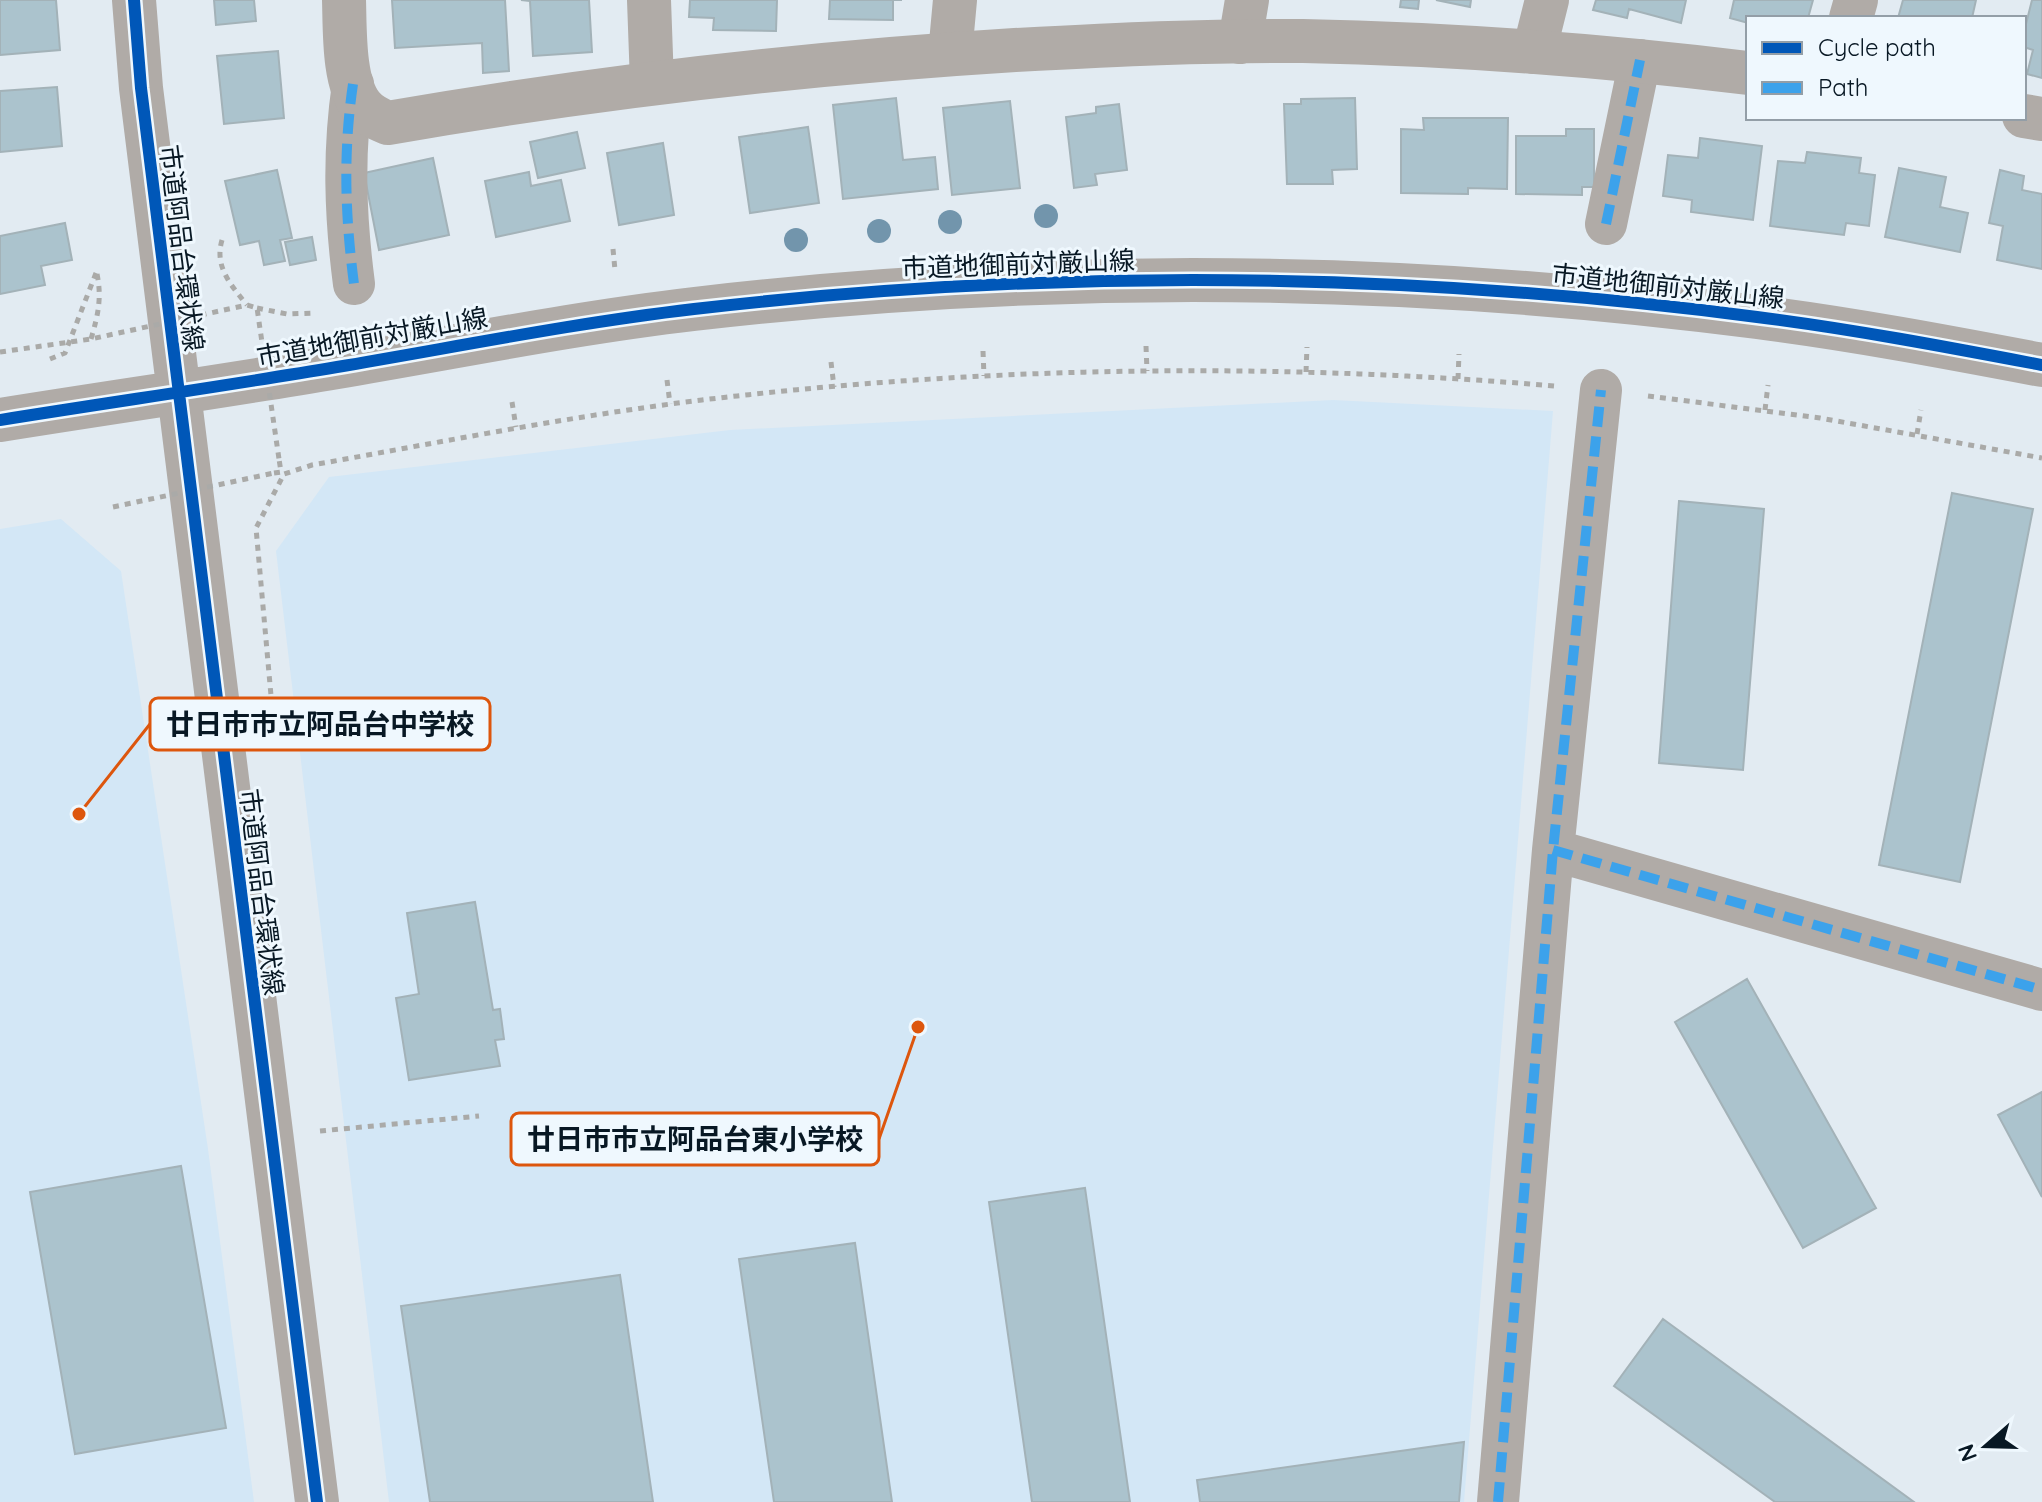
<svg xmlns="http://www.w3.org/2000/svg" width="2042" height="1502" font-family="Quicksand,'Noto Sans JP',sans-serif">
<style>
.built{fill:#d3e7f6}
.building{fill:#abc3cd;stroke:#a3b2b8;stroke-width:2}
.lines{fill:none;stroke-linecap:round;stroke-linejoin:round}
.path{stroke:#aaaaa8;stroke-width:5;stroke-dasharray:6 6;stroke-linecap:butt}
.pedestrian{stroke:#b0aba7;stroke-width:42}
.minor{stroke:#b0aba7;stroke-width:44}
.tertiary{stroke:#b0aba7;stroke-width:44}
.path-bridge{stroke:#aaaaa8;stroke-width:5;stroke-dasharray:6 6;stroke-linecap:butt}
.quiet{stroke:#3ca2eb;stroke-width:10;stroke-dasharray:20 10;stroke-linecap:butt}
.cycleway-casing{stroke:#eff8fe;stroke-width:17}
.cycleway{stroke:#0057b8;stroke-width:12}
.tree{fill:#7295ac}
.labels{text-anchor:middle;dominant-baseline:central;stroke-width:6;stroke-linejoin:round;paint-order:stroke}
.street-label{font-size:26px;fill:#081824;stroke:#eff8fe}
.leader{fill:none;stroke:#dd560d;stroke-width:3}
.callout-dot{fill:#dd560d;stroke:#eff8fe;stroke-width:3}
.callout{fill:#eff8fe;stroke:#dd560d;stroke-width:3}
.callout-label{font-size:28px;text-anchor:middle;font-weight:bold;fill:#081824}
</style>
<rect width="100%" height="100%" fill="#e2ebf2"/>
<path class="built" d="M1333 400 1553 411 1464 1502H389L276 551 329 477 730 430Z
M61 519 121 571 208 1149 254 1502H0V529Z"/>
<path class="building" d="M0 0H56L60 50 0 55Z
M214 0H254L256 21 216 25Z
M392 0H505L509 71 483 73 482 43 395 48Z
M521 0H589L592 52 533 56 530 1Z
M690 0H777L776 31 713 30 714 18 689 17Z
M830 0H902H893V20L829 19Z
M1401 0H1419L1418 9 1400 7Z
M1436 0H1471L1470 7Z
M1596 0H1686L1681 23 1629 9 1627 18 1593 10Z
M1734 0H1813L1808 18H1748V23L1730 18Z
M1903 0H1976L1972 18H1898Z
M2032 0H2042V78L2027 74 2033 50 2024 47V32Z
M278 51 284 118 224 124 217 56Z
M57 87 62 146 0 152V91Z
M896 98 903 160 935 157 938 189 843 199 833 105Z
M1355 98 1357 169 1332 170 1333 184H1287L1284 104H1301V99Z
M1010 101 1020 188 952 195 943 108Z
M1119 104 1127 170 1095 174 1097 185 1074 188 1066 117 1096 113V107Z
M1423 118H1508L1507 189 1468 188V194L1401 193V129L1424 130Z
M808 127 819 203 750 213 739 137Z
M1566 129H1594V187H1582V195L1516 194V136H1566Z
M577 132 585 168 538 178 530 142Z
M1700 138 1762 146 1753 220 1691 212 1692 200 1663 196 1668 155 1698 158Z
M663 143 674 215 619 225 607 153Z
M1807 152 1861 158 1859 173 1875 175 1869 226 1846 223 1844 235 1770 226 1778 161 1805 163Z
M433 158 449 235 379 250 364 173Z
M1899 168 1946 177 1940 207 1968 213 1960 252 1885 237Z
M277 170 292 238 280 240 285 261 264 265 259 241 240 245 225 181Z
M2000 170 2024 176 2022 190 2042 194V269L1997 260 2003 226 1989 223Z
M529 172 531 186 561 180 570 221 496 237 485 181Z
M65 223 72 260 41 266 45 285 0 294V236Z
M312 237 316 260 290 265 285 242Z
M1952 493 2033 509 1960 882 1879 865Z
M1679 501 1764 509 1743 770 1659 763Z
M475 902 493 1010 500 1009 504 1039 495 1040 500 1066 409 1080 396 998 419 994 407 913Z
M1747 979 1876 1208 1803 1248 1675 1022Z
M2042 1092V1197L1998 1115Z
M181 1166 226 1428 75 1454 30 1192Z
M1085 1188 1130 1502H1032L989 1202Z
M855 1243 892 1502H774L739 1259Z
M620 1275 653 1502H430L401 1306Z
M1663 1319 1914 1502H1775L1614 1386Z
M1464 1442 1459 1502H1200L1197 1480Z"/>
<g class="lines">
<path class="path" d="M222 240C214 267 231 285 247 305
M613 249 615 270
M257 308 287 314 315 313
M91 339C98 315 102 298 97 274
M1146 346 1147 371
M983 351 984 376
M50 359 65 353 96 273
M831 362 834 387
M1306 372 1307 347
M1458 379 1459 354
M667 380 670 404
M1648 396 1820 418 2042 458
M512 402 516 427
M1765 410 1768 385
M1917 434 1921 410
M274 473 281 472 279 459
M273 718 256 528 284 474 312 465C442 442 571 416 702 400 985 366 1271 362 1555 386
M320 1131 479 1116"/>
<path class="pedestrian" d="M353 84C343 152 345 215 354 284
M1606 224 1640 60
M1553 850 2042 990
M1498 1502 1553 850 1601 390"/>
<path class="minor" d="M649 0 652 83
M1851 18 1856 0
M1240 42 1247 0
M1534 52 1547 0
M950 54 955 0"/>
<path class="tertiary" d="M134 0 141 88 317 1502
M344 0C345 29 343 83 362 106 369 115 378 119 388 123 596 87 805 63 1015 50 1111 45 1207 40 1303 41 1452 44 1600 55 1748 73
M2024 116 2042 119
M0 420C112 402 225 386 337 367 456 347 574 323 694 309 1047 268 1405 271 1757 317 1852 329 1947 347 2042 365"/>
<path class="path-bridge" d="M0 352 91 339 247 305 257 308 279 459
M113 507 274 473"/>
<path class="quiet" d="M353 84C343 152 345 215 354 284
M1606 224 1640 60
M1553 850 2042 990
M1498 1502 1553 850 1601 390"/>
<g class="cycleway-casing">
<path id="cycleway" d="M134 0 141 88 317 1502
M0 420C112 402 225 386 337 367 456 347 574 323 694 309 1047 268 1405 271 1757 317 1852 329 1947 347 2042 365"/>
</g>
<use href="#cycleway" class="cycleway"/>
</g>
<g class="tree">
<circle cx="1046" cy="216" r="12"/>
<circle cx="950" cy="222" r="12"/>
<circle cx="879" cy="231" r="12"/>
<circle cx="796" cy="240" r="12"/>
</g>
<g class="labels">
<g class="street-label">
<text transform="translate(182 248) rotate(83)">市道阿品台環状線</text>
<text transform="translate(1018 264) rotate(-2)">市道地御前対厳山線</text>
<text transform="translate(1668 286) rotate(6)">市道地御前対厳山線</text>
<text transform="translate(372 337) rotate(-10)">市道地御前対厳山線</text>
<text transform="translate(262 892) rotate(83)">市道阿品台環状線</text>
</g>
</g>
<path class="leader" d="M79 814L150 724M918 1027L879 1139"/>
<g class="callout-dot">
<circle cx="79" cy="814" r="8"/>
<circle cx="918" cy="1027" r="8"/>
</g>
<g class="callout">
<rect x="150" y="698" width="340" height="52" rx="8"/>
<rect x="511" y="1113" width="368" height="52" rx="8"/>
</g>
<g class="callout-label">
<text x="320" y="734">廿日市市立阿品台中学校</text>
<text x="695" y="1149">廿日市市立阿品台東小学校</text>
</g>
<rect x="1746" y="16" width="280" height="104" fill="#eff8fe" stroke="#939ea7" stroke-width="2"/>
<rect x="1762" y="42" width="40" height="12" fill="#0057b8" stroke="#939ea7" stroke-width="2"/>
<text x="1818" y="56" font-size="24" fill="#081824">Cycle path</text>
<rect x="1762" y="82" width="40" height="12" fill="#3ca2eb" stroke="#939ea7" stroke-width="2"/>
<text x="1818" y="96" font-size="24" fill="#081824">Path</text>
<g transform="translate(1986 1446) rotate(250)" stroke="#eff8fe" stroke-width="6" paint-order="stroke">
<path d="M0-6L14 30L0 20L-14 30Z" fill="#081824"/>
<text y="-12" font-size="22" font-weight="bold" text-anchor="middle" fill="#081824">N</text>
</g>
</svg>
